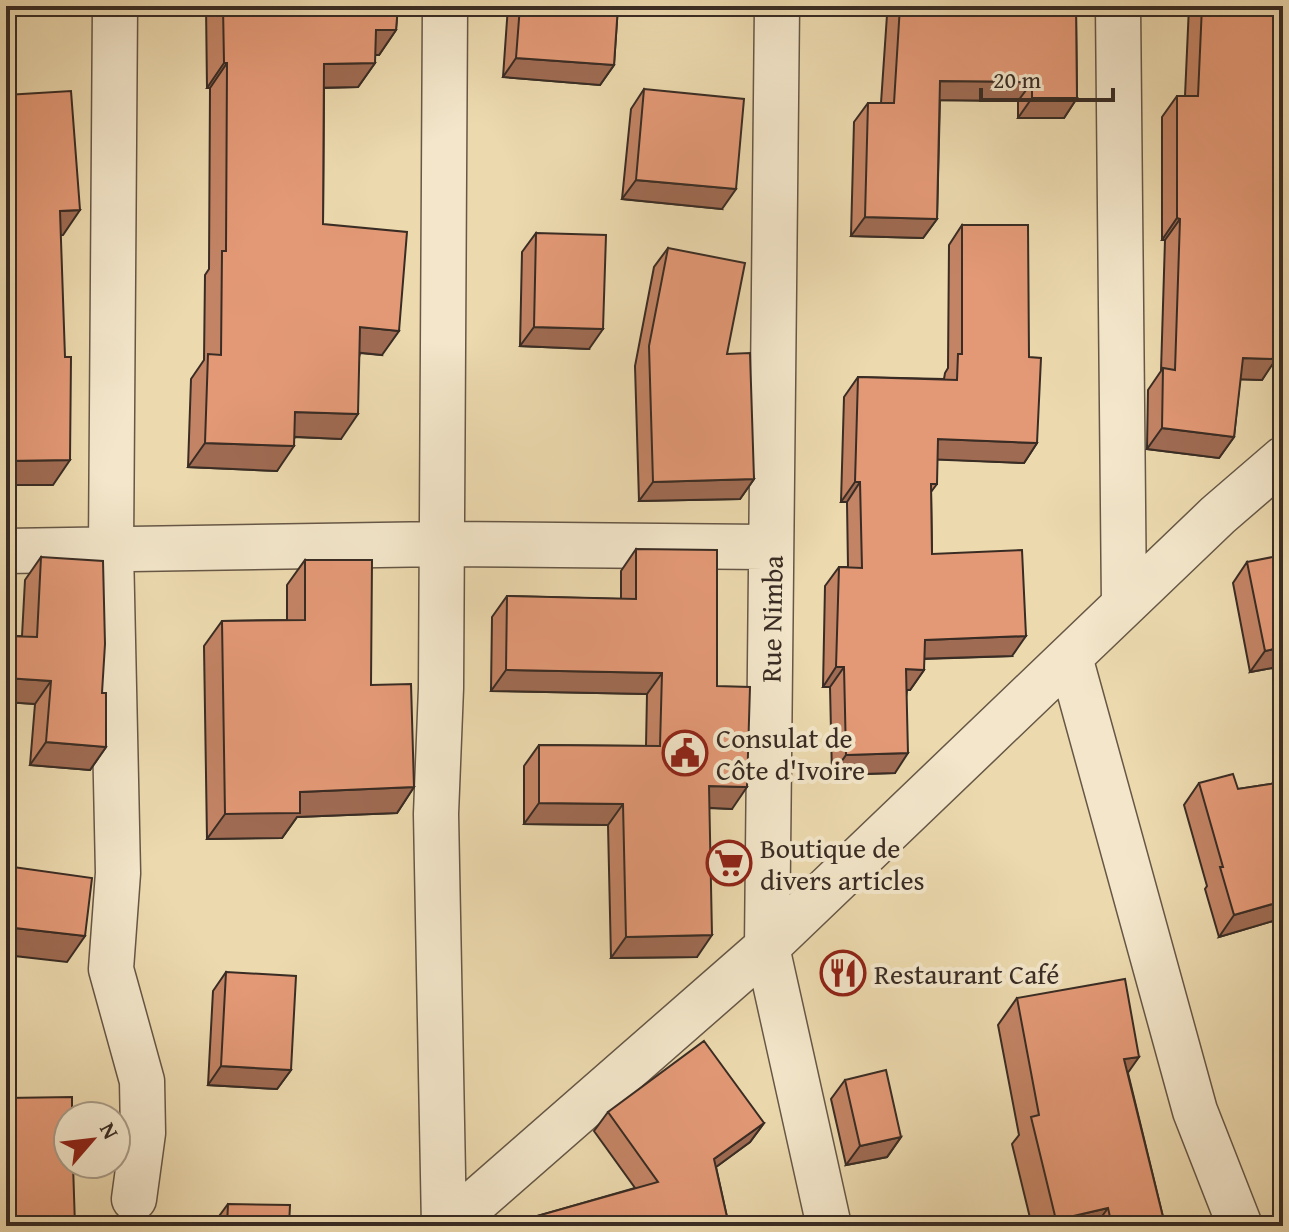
<svg xmlns="http://www.w3.org/2000/svg" width="1289" height="1232" font-family="'Gentium Book Plus',serif">
<style>
.lines{fill:none;stroke-linecap:round;stroke-linejoin:round}
.street-casing{stroke:#665746;stroke-width:47}
.street{stroke:#f3e6ca;stroke-width:44}
.wall{fill:#c38465;stroke:#392c24;stroke-width:2}
.shaded-wall{fill:#9f6b53;stroke:#392c24;stroke-width:2}
.building{fill:#e39976;stroke:#392c24;stroke-width:2}
.labels{text-anchor:middle;dominant-baseline:central;stroke-width:8;stroke-linejoin:round;paint-order:stroke}
.street-label{font-size:28px;fill:#392c24;stroke:#f3e6ca}
.poi-label{font-size:28px;fill:#392c24;stroke:#f3e6ca;text-anchor:start}
</style>
<rect width="100%" height="100%" fill="#ecd9ae"/>
<filter id="stains"><feTurbulence type="fractalNoise" baseFrequency=".0025" numOctaves="4"/><feColorMatrix values="0 0 0 0 .2 0 0 0 0 .09 0 0 0 0 .02 0 0 0 .5 -.17"/></filter>
<radialGradient id="worn" r=".72"><stop offset=".6" stop-color="#630" stop-opacity="0"/><stop offset="1" stop-color="#630" stop-opacity=".3"/></radialGradient>
<g class="lines">
<g class="street-casing">
<path id="street" d="M115 6 111 549 118 873 111 969 142 1081 143 1133 134 1199
M777 6 767 947 829 1226
M1118 6 1124 605
M6 551 442 544 771 547
M1070 657 1195 1111 1240 1226
M444 1226 436 814 441 688 445 6
M448 1226 767 947 1218 515 1283 459"/>
</g>
<use href="#street" class="street"/>
</g>
<path class="wall" d="M206 6H398L396 30 379 55H375V63L358 87 324 88 323 224 382 355 360 353 341 439 295 437 277 471 188 467 191 379 204 360 205 275 209 269 210 88H207Z
M508 6H618L614 65 600 85 503 77Z
M894 6H1080L1076 11 1077 98 1064 118H1018V101L940 100 937 219 923 238 851 236 854 122 868 103H881L887 15Z
M1189 6H1283V357L1276 356 1262 380 1240 379 1234 437 1219 458 1147 449 1148 390 1161 371 1165 240H1162V117L1177 96H1185Z
M644 89 722 209 622 199 631 109Z
M962 225 1029 357 1037 443 1024 463 937 459V484L931 492 932 554 1012 656 924 659V670L910 690H907L895 773 832 775 830 687H823L825 586 839 567H848L847 502H841L844 397 858 377 944 379 945 373 948 368 949 245Z
M536 233 589 349 520 346 522 252Z
M668 248 727 354 754 479 740 499 639 501 635 366 654 267Z
M636 549 717 686 732 809 709 808 697 957 611 958 608 825 524 824V766L539 745 646 746 647 694 491 691 492 617 507 596 621 599V571Z
M41 557 102 693 106 747 90 770 30 765 35 704 6 702V636H22L25 580Z
M305 560 371 685 414 787 397 813 297 817 282 838 207 839 204 646 222 621 287 620V585Z
M1247 562 1283 666 1250 672 1233 583Z
M1283 782V918L1219 937 1205 889 1207 886 1184 805 1199 783 1238 789Z
M226 972 291 1070 277 1089 208 1085 213 991Z
M1017 998 1128 1073 1165 1225 1196 1226H1032L1012 1144 1019 1135 998 1025Z
M845 1080 901 1137 887 1157 846 1165 831 1099Z
M608 1112 764 1123 750 1142 716 1167 729 1226H524L530 1218 635 1188 594 1131Z
M228 1204 289 1226H214V1223Z"/>
<path class="shaded-wall" d="M376 30H396L379 55H359Z
M516 58 614 65 600 85 503 77Z
M224 63H227L210 88H207Z
M375 63 358 87 307 88 324 64Z
M940 81 1032 82 1018 101 927 100Z
M1032 98H1077L1064 118H1018Z
M636 180 736 189 722 209 622 199Z
M80 210 63 235 43 236 60 211Z
M865 217 937 219 923 238 851 236Z
M1177 218 1180 219 1165 240H1162Z
M360 327 399 331 382 355 343 351Z
M534 327 603 329 589 349 520 346Z
M1277 333 1283 334V357L1262 354Z
M1243 358 1276 359 1262 380 1228 379Z
M295 412 358 414 341 439 278 436Z
M1162 428 1234 437 1219 458 1147 449Z
M938 439 1037 443 1024 463 924 459Z
M205 443 294 446 277 471 188 467Z
M70 460 53 485H6V461Z
M754 479 740 499 639 501 653 482Z
M855 482H860L847 502H841Z
M1026 636 1012 656 911 659 925 640Z
M1283 647V666L1250 672 1265 651Z
M836 667H844L830 687H823Z
M906 669 924 670 910 690 892 689Z
M506 670 662 673 647 694 491 691Z
M6 678 51 681 35 704 6 702Z
M46 742 106 747 90 770 30 765Z
M908 753 895 773 832 775 846 755Z
M709 786 747 787 732 809 694 807Z
M414 787 397 813 297 817 282 838 207 839 225 814 300 792Z
M539 803 623 804 608 825 524 824Z
M1283 901V918L1219 937 1234 915Z
M6 927 85 936 67 962 6 955Z
M712 935 697 957 611 958 626 937Z
M1139 1057 1120 1084 1124 1059Z
M221 1066 291 1070 277 1089 208 1085Z
M764 1123 750 1142 701 1178 714 1159Z
M901 1137 887 1157 846 1165 860 1146Z
M1108 1208 1095 1226H1052L1056 1220Z"/>
<path class="building" d="M223 6H398L396 30H376L375 63 324 64 323 224 407 232 399 331 360 327 358 414 295 412 294 446 205 443 208 354 221 355 222 251H226L227 63H224Z
M520 6H618L614 65 516 58Z
M900 6H1076L1077 98H1032V82L940 81 937 219 865 217 868 103H894Z
M1202 6H1283V334L1277 333 1276 359 1243 358 1234 437 1162 428 1163 368 1175 370 1180 219 1177 218V96H1198Z
M644 89 744 99 736 189 636 180Z
M71 91 80 210 60 211 65 357H71L70 460 6 461V95Z
M962 225H1028L1029 357 1041 358 1037 443 938 439 937 484H931L932 554 1022 550 1026 636 925 640 924 670 906 669 908 753 846 755 844 667H836L839 567 862 568 860 482H855L858 377 957 380 958 354H962Z
M536 233 606 235 603 329 534 327Z
M668 248 745 263 727 354 750 353 754 479 653 482 649 346Z
M636 549 717 550V686L750 687 747 787 709 786 712 935 626 937 623 804 539 803V745L660 746 662 673 506 670 507 596 636 599Z
M1283 555V647L1265 651 1247 562Z
M41 557 103 561 105 644 102 693H106V747L46 742 51 681 6 678V636L37 637Z
M305 560H372L371 685 411 684 414 787 300 792V813L225 814 222 621 305 620Z
M1233 774 1238 789 1283 782V901L1234 915 1220 867H1223L1199 783Z
M6 866 92 878 85 936 6 927Z
M226 972 296 976 291 1070 221 1066Z
M1125 979 1139 1057 1124 1059 1165 1225 1194 1217 1196 1226H1112L1108 1208 1056 1220 1031 1117 1039 1115 1017 998Z
M704 1041 764 1123 714 1159 729 1226H532L530 1218 658 1182 608 1112Z
M886 1070 901 1137 860 1146 845 1080Z
M72 1097V1116H68V1164H73L75 1226H6V1098Z
M228 1204 290 1205 289 1226H227Z"/>
<defs>
<g id="civic-ring" transform="scale(2.3)"><circle r="9.5" fill="#f3e6ca" stroke="#8f2418" stroke-width="1.5"/><path d="M-.6-6.5H3V-4.5H.6V-3L4-1V1h2V6H-6V1h2V-1L-.6-3ZM-1.2 2.5V6h2.4V2.5Z" fill="#8f2418"/></g>
<g id="supermarket-ring" transform="scale(2.3)"><circle r="9.5" fill="#f3e6ca" stroke="#8f2418" stroke-width="1.5"/><path d="M-6-5.5h2.5l.6 2H6L4.5 2H-2.5L-4.4-4H-6ZM-1.5 3.2a1.3 1.3 0 1 0 .1 0ZM3 3.2a1.3 1.3 0 1 0 .1 0Z" fill="#8f2418"/></g>
<g id="restaurant-ring" transform="scale(2.3)"><circle r="9.5" fill="#f3e6ca" stroke="#8f2418" stroke-width="1.5"/><path d="M-5-6h1v4h1v-4h1v4h1v-4h1v5L-1.5 .5V6h-2V.5L-5-1ZM5-6V6H3V1.5H1.5Q1.5-4 5-6Z" fill="#8f2418"/></g>
</defs>
<g fill-rule="evenodd">
<use href="#civic-ring" x="685" y="753"/>
<use href="#supermarket-ring" x="729" y="863"/>
<use href="#restaurant-ring" x="843" y="973"/>
</g>
<g class="labels">
<g class="street-label">
<text transform="translate(771 619) rotate(-89)">Rue Nimba</text>
</g>
<g class="poi-label">
<text x="716" y="737">Consulat de<tspan x="716" dy="32">Côte d'Ivoire</tspan></text>
<text x="760" y="847">Boutique de<tspan x="760" dy="32">divers articles</tspan></text>
<text x="874" y="973">Restaurant Café</text>
</g>
</g>
<rect width="1289" height="1232" fill="none" stroke="#ecd9ae" stroke-width="32"/>
<rect x="8" y="8" width="1273" height="1216" fill="none" stroke="#392c24" stroke-width="4"/>
<rect x="16" y="16" width="1257" height="1200" fill="none" stroke="#392c24" stroke-width="2"/>
<g transform="translate(92 1140) rotate(62)"><circle r="38" fill="#f3e6ca" stroke="#a99c88" stroke-width="2"/>
<path d="M0-6L14 30L0 20L-14 30Z" fill="#8f2418"/>
<text y="-12" font-size="22" font-weight="bold" text-anchor="middle" fill="#392c24">N</text>
</g>
<path d="M981 88v12h132v-12" fill="none" stroke="#392c24" stroke-width="4"/>
<text x="993" y="88" font-size="24" fill="#392c24" stroke="#f3e6ca" stroke-width="6" paint-order="stroke">20 m</text>
<rect width="100%" height="100%" filter="url(#stains)"/>
<rect width="100%" height="100%" fill="url(#worn)"/>
</svg>
